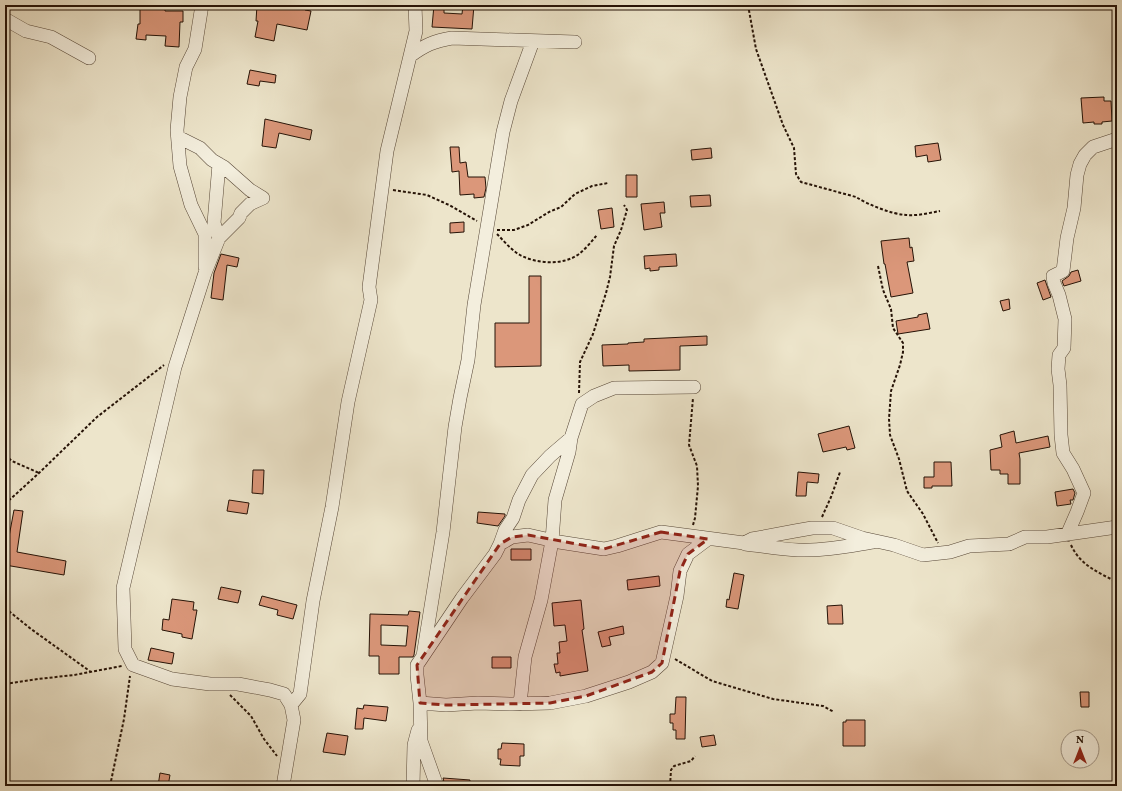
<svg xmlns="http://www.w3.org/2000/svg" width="1122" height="791" font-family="Vollkorn,serif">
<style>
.building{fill:#db977a;stroke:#251206;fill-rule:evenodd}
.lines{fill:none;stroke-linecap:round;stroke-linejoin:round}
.minor-casing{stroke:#574737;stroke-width:14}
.path{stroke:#251206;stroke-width:2;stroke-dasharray:3 2;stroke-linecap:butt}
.minor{stroke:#f3eedd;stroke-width:13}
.marked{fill:#8f2418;fill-opacity:0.2;stroke:#8f2418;stroke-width:3;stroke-dasharray:8 5;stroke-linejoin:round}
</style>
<rect width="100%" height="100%" fill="#ede5cb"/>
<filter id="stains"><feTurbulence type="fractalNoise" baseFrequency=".005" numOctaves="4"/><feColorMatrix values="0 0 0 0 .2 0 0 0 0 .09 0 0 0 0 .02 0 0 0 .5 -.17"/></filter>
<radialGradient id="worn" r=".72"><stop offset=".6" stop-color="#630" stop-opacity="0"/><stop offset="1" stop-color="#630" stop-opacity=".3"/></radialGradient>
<path class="building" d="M140 5H148V7H165V11H183V22H180L179 47 165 46 166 36 146 35V40L136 39 138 24H140Z
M257 5H306L305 10 311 11 307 30 277 24 274 41 255 37 258 21H256Z
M434 5H444V13L462 14 463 5H474L472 29 432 27Z
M250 70 276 75 275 83 260 81 259 86 247 84Z
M1104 97V101H1111L1112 121 1102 122V124H1094V122L1083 123 1081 98Z
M265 119 312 130 310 140 279 133 276 148 262 146Z
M938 143 941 160 928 162 927 155 916 157 915 146Z
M450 147H459L460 163 466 162 468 177H485L486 188 484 197 474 198V194L460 195 459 171 452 172Z
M711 148 712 158 692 160 691 150Z
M626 175H637V197H626Z
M710 195 711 206 691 207 690 196Z
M664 202 665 213H660L662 227 644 230 641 204Z
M612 208 614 227 601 229 598 210Z
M464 222V232L450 233V223Z
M909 238 910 248 912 247 914 261 907 262 913 293 891 297 885 264H884L881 241Z
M221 254 239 258 237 267 227 265 223 300 211 298 214 273Z
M676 254 677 266 659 267V270L650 271V268L645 269 644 256Z
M1078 270 1081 281 1064 286 1062 281 1069 276 1071 272Z
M529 276H541V366L495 367V323H529Z
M1045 280 1051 297 1043 300 1037 283Z
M1009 299 1010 309 1003 311 1000 301Z
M927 313 930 329 898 334 896 321 918 317V315Z
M707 336V345L680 346V370L629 371V365L603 366 602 345 628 344V343L644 342V339Z
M849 426 855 448 847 450 846 447 823 452 818 434Z
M1014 431 1016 443 1048 436 1050 447 1019 453 1020 459V484H1008V474H1000V470H991L990 450 1002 447 1000 435Z
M934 462H951L952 486H932V488H924V477H934Z
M253 470H264L263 494 252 493Z
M798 472 819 474 818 483 807 482 806 496H796Z
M1073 489 1075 493 1073 500H1070L1071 504 1057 506 1055 492Z
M229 500 249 503 247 514 227 511Z
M14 510 23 511 17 552 66 561 64 575 5 565V558Z
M478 512 505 514V516L498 526 477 523Z
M511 549H531V560H511Z
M734 573 744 575 738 609 726 607 727 599 729 600Z
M659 576 660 586 628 590 627 580Z
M221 587 241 591 238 603 218 599Z
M262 596 297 605 293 619 277 615 278 610 259 605Z
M172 599 194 602 193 610H197L192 639 182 637V634L162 630 163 619 169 620Z
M581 600 584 629 582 630 588 671 560 676V672L556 673 554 664H558L557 653H560L559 642 567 641 565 625 554 626 552 603Z
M842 605 843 624H828L827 606Z
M409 611 420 612 414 655 413 657H399V674H379V656H369L370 614 408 615ZM381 625 408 626 406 646 381 645Z
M623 626 624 634 609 637 611 645 602 647 598 632Z
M151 648 174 653 172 664 148 660Z
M492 657H511V668H492Z
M1080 692H1089V707H1081Z
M676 697H686L685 739H676V730H673V723H670V714H675Z
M364 705 388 707 386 721 364 718 363 729H355L357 708 363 709Z
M846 720H865V746H843V722H846Z
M327 733 348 736 345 755 323 752Z
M714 735 716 745 702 747 700 737Z
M502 743 524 744V756H520V766L500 765 501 759H498V749H501Z
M160 773 170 775 168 786H158Z
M443 778 470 780 469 786H445Z"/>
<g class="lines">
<g class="minor-casing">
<path id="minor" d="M202 5 195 49 186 67 180 97 177 130 180 166 191 205 205 234V267
M5 19 26 31 51 37 89 58
M410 56 416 31 415 5
M178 137 200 148 212 160 224 167 250 190 263 198 250 204 241 213 239 218 219 238 205 273 175 367 123 588 125 649 133 665 172 679 210 684H238L270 690 284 694 291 705 294 720 283 786
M219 164 214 223 219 238
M1067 535 1077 512 1084 493 1073 469 1063 453 1061 435 1060 385 1058 369 1059 355 1064 348 1065 319 1059 295 1054 283 1053 276 1063 271 1067 238 1074 208 1077 175 1080 164 1085 155 1093 147 1117 139
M500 544 512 537 528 535 559 542 604 549 617 546 661 532 744 543 752 539 795 531 812 528H833L862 538 894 545 923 555 950 552 969 546 1009 544 1025 537H1047L1117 527
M745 544C763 546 780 549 798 550 823 551 848 546 873 542
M423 656 443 532 455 427 460 398 468 360 474 305 503 132 511 101 533 41
M420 703 446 705 478 703 512 704 550 703 586 696 629 682 652 672 662 663 677 596 680 571 688 554 708 539
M520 704 525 657 541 600 552 541 555 500 569 452 571 438
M291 705 300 694 313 601 332 507 348 402 371 300 369 287 387 151 410 56C425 45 434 41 452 38L575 42
M413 786 414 745 418 730
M437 786 421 741 420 703 417 675V665L462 598 495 554 500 544 505 530 513 518 519 500 532 475 550 456 571 438 582 404 594 396 614 388 694 387"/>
</g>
<path class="path" d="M748 5 756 49 783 125 794 148 796 174 801 182 856 197C869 205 891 214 906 215 918 216 929 213 940 211
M393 190 427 195 449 205 477 221
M497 230H514L528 225 549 212 561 207 575 194 592 186 608 183
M497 234C504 241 511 250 520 255 535 263 557 265 572 258 582 254 590 243 597 235
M878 266 883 290 891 309 893 328 903 343V352L900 365 891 391 889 419 890 435 899 459 907 491 923 514 938 543
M579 393 580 362 593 334 606 293 610 277 614 246 621 230 627 210 624 205
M5 455 12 461 39 473
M5 504 39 473 97 417 164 365
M822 517 831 497 840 472
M693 525 695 518 698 486 697 466 689 445 693 398
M1071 545C1080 565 1099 573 1117 582
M5 608 31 629 91 672
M675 659 712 681 773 699 823 706 834 712
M5 684 38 679 74 675 122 666
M230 695 251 716 264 739 277 756
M110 786 124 719 130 676
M670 786 671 770 674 766 691 761 695 756"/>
<use href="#minor" class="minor"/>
</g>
<path class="marked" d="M661 532 708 539 688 554 680 571 662 663 652 672 586 696 550 703 446 705 420 703 417 665 500 544 512 537 528 535 604 549Z"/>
<rect width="1122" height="791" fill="none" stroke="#ede5cb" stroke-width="20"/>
<rect x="6" y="6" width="1110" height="779" fill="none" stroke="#251206" stroke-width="2"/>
<rect x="10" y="10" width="1102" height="771" fill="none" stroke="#251206"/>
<g transform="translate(1080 749)"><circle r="19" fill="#f3eedd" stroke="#a19687"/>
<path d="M0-3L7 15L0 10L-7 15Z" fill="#8f2418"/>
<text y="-6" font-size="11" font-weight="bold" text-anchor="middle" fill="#251206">N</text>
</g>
<rect width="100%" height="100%" filter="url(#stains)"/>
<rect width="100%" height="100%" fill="url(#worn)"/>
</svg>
